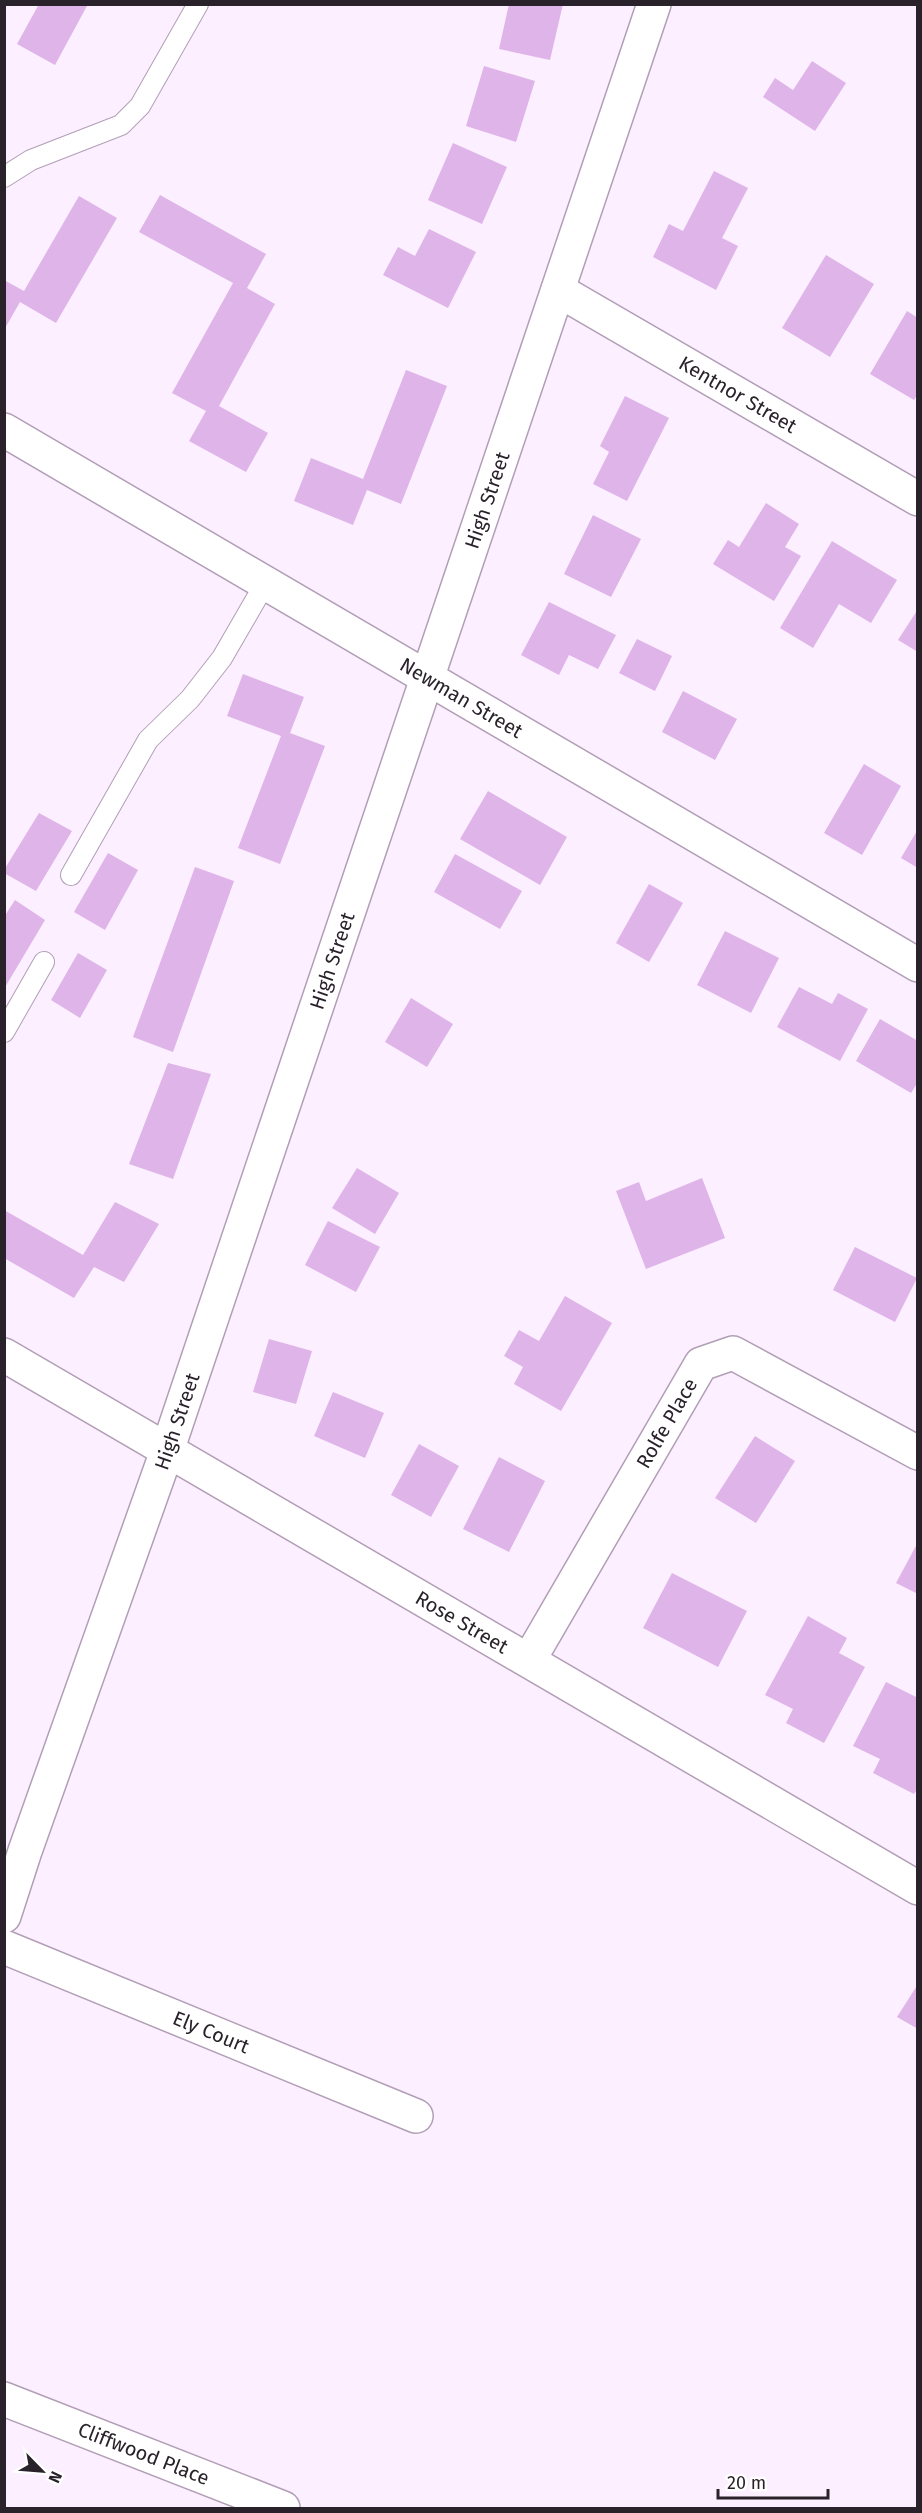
<svg xmlns="http://www.w3.org/2000/svg" width="922" height="2513" font-family="'Fira Sans',sans-serif">
<style>
.building{fill:#dfb4e8}
.lines{fill:none;stroke-linecap:round;stroke-linejoin:round}
.service-casing{stroke:#b29eb6;stroke-width:22}
.minor-casing{stroke:#b29eb6;stroke-width:36}
.service{stroke:#fff;stroke-width:20}
.minor{stroke:#fff;stroke-width:33}
.labels{text-anchor:middle;dominant-baseline:central;stroke-width:4.5;stroke-linejoin:round;paint-order:stroke}
.street-label{font-size:20px;fill:#2a222b;stroke:#fff}
</style>
<rect width="100%" height="100%" fill="#fcefff"/>
<path class="building" d="M39 4H88L55 65 17 44Z
M509 4H563L550 60 499 49Z
M812 61 846 83 815 131 763 97 775 78 793 90Z
M484 66 535 81 516 142 466 126Z
M453 143 507 167 482 224 428 200Z
M714 171 748 188 722 238 738 246 716 290 653 257 669 224 683 231Z
M160 195 266 254 247 288 275 304 219 406 268 433 246 472 189 441 206 411 172 393 233 283 139 232Z
M79 196 117 218 56 323 20 302 4 330V280L24 291Z
M429 229 476 252 448 308 383 275 398 247 415 256Z
M826 255 874 284 830 357 782 328Z
M907 311 918 318V394L914 400 870 374Z
M406 370 447 386 401 504 367 490 353 525 294 501 311 458 363 479Z
M625 396 669 418 627 501 593 484 609 452 600 446Z
M766 503 799 524 785 547 801 556 774 601 713 564 728 540 739 547Z
M593 515 641 539 611 597 564 574Z
M832 541 897 580 871 623 839 604 813 648 780 628Z
M549 602 616 635 598 669 569 655 559 675 521 655Z
M918 609V652L898 640Z
M637 639 672 656 655 691 619 673Z
M243 674 304 697 290 733 325 746 280 864 238 848 281 736 227 716Z
M683 691 737 719 715 760 662 732Z
M864 764 901 786 862 855 824 833Z
M488 791 567 837 540 885 460 839Z
M39 813 72 831 36 891 4 873V870Z
M918 829V868L901 858Z
M108 853 138 870 105 930 74 912Z
M455 854 522 891 500 929 434 892Z
M195 867 234 881 173 1052 133 1037Z
M649 884 683 903 649 962 616 943Z
M15 900 45 920 4 989V917Z
M725 931 779 958 751 1013 697 985Z
M78 953 107 970 80 1018 51 1000Z
M799 987 832 1004 838 993 868 1009 840 1061 777 1027Z
M411 998 453 1024 427 1067 385 1042Z
M880 1019 918 1041V1082L911 1093 856 1061Z
M168 1063 211 1074 173 1179 129 1164Z
M357 1168 399 1193 375 1234 332 1208Z
M702 1178 725 1238 646 1269 616 1191 639 1182 646 1201Z
M115 1202 159 1224 124 1282 94 1267 74 1298 4 1258V1210L83 1255Z
M328 1221 380 1247 356 1292 305 1265Z
M855 1247 917 1278 895 1322 833 1290Z
M565 1296 612 1323 561 1411 514 1384 523 1367 504 1356 519 1330 539 1341Z
M269 1339 312 1351 296 1404 253 1392Z
M333 1392 384 1413 365 1458 314 1436Z
M755 1436 795 1461 756 1523 715 1498Z
M419 1444 459 1466 431 1517 391 1495Z
M499 1457 545 1481 509 1552 463 1529Z
M918 1542V1594L896 1583Z
M672 1573 747 1611 718 1667 643 1628Z
M808 1616 847 1638 839 1653 865 1667 824 1743 786 1723 793 1709 765 1695Z
M886 1682 918 1698V1788L914 1794 873 1773 880 1759 853 1746Z
M918 1984V2029L897 2017Z"/>
<g class="lines">
<g class="service-casing">
<path id="service" d="M4 177 31 160 121 125 140 106 198 4
M71 875 148 740 190 699 222 658 266 582
M4 1032 44 962"/>
</g>
<g class="minor-casing">
<g id="minor">
<path id="s1" d="M558 290 918 499"/>
<path id="s2" d="M4 430 918 965"/>
<path id="s3" d="M4 1355 918 1888"/>
<path id="s4" d="M529 1660 701 1364 733 1353 918 1453"/>
<path id="s5" d="M4 1916 25 1851 167 1451 654 4"/>
<path id="s6" d="M4 1947 416 2116"/>
<path id="s7" d="M4 2399 283 2508"/>
</g>
</g>
<use href="#service" class="service"/>
<use href="#minor" class="minor"/>
</g>
<g class="labels">
<g class="street-label">
<text stroke="none"><textPath href="#s1" startOffset="208">Kentnor Street</textPath></text>
<text stroke="none"><textPath href="#s5" startOffset="1496">High Street</textPath></text>
<text stroke="none"><textPath href="#s2" startOffset="530">Newman Street</textPath></text>
<text stroke="none"><textPath href="#s5" startOffset="1010">High Street</textPath></text>
<text stroke="none"><textPath href="#s5" startOffset="524">High Street</textPath></text>
<text stroke="none"><textPath href="#s4" startOffset="274">Rolfe Place</textPath></text>
<text stroke="none"><textPath href="#s3" startOffset="530">Rose Street</textPath></text>
<text stroke="none"><textPath href="#s6" startOffset="224">Ely Court</textPath></text>
<text stroke="none"><textPath href="#s7" startOffset="150">Cliffwood Place</textPath></text>
</g>
</g>
<rect width="922" height="2513" fill="none" stroke="#2a222b" stroke-width="12"/>
<g transform="translate(42 2471) rotate(115)" stroke="#ffffff" stroke-width="4.5" paint-order="stroke">
<path d="M0-4.5L10 22L0 15L-10 22Z" fill="#2a222b"/>
<text y="-9" font-size="16" font-weight="bold" text-anchor="middle" fill="#2a222b">N</text>
</g>
<path d="M718 2489v9h110v-9" fill="none" stroke="#2a222b" stroke-width="3"/>
<text x="727" y="2489" font-size="18" fill="#2a222b" stroke="#ffffff" stroke-width="4.5" paint-order="stroke">20 m</text>
</svg>
